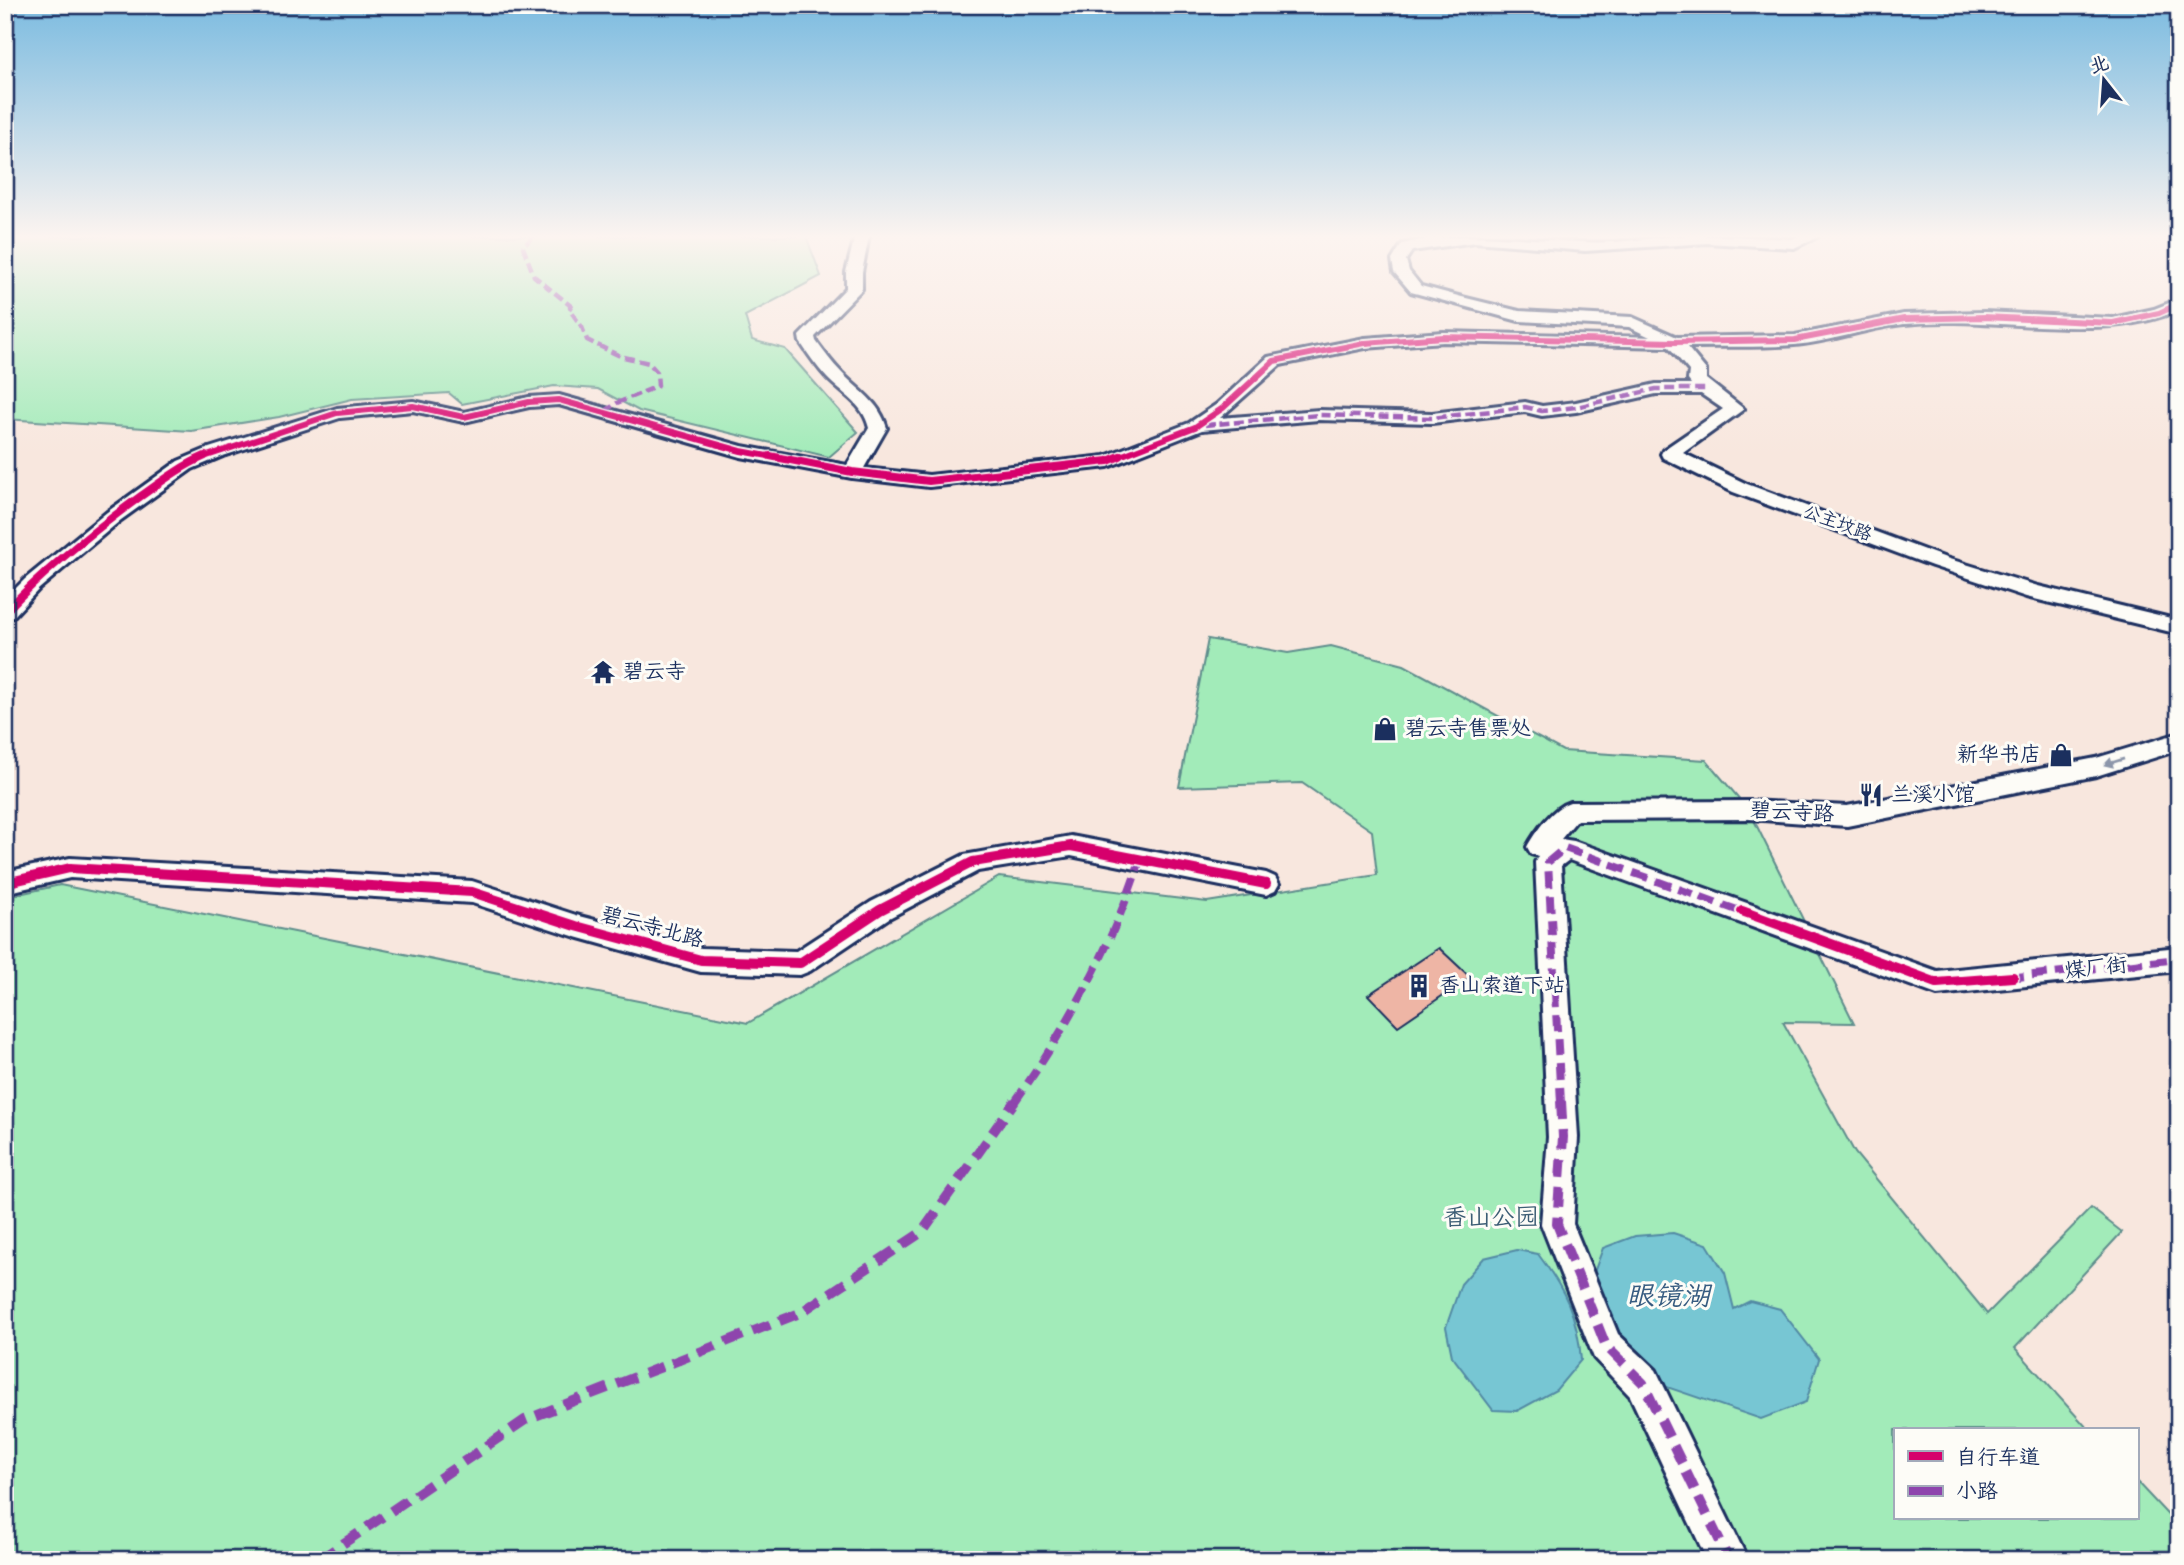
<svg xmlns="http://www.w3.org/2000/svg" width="2184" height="1565" font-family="Kalam,'LXGW WenKai TC',sans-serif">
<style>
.green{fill:#a2ebb9;stroke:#5e8d8c;stroke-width:2}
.water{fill:#77c6d3;stroke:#528aa4;stroke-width:2}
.building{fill:#eeb5a5;stroke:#1b2f5e;stroke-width:2}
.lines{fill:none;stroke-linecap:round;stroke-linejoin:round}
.street-casing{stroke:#1b2f5e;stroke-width:6}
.street{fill:#fdfcf7;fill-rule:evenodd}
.quiet-far2{stroke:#8e44ad;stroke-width:4.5;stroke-dasharray:10 4.5;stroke-linecap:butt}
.quiet-far1{stroke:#8e44ad;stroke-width:8;stroke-dasharray:16 8;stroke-linecap:butt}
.quiet{stroke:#8e44ad;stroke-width:10;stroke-dasharray:19 10;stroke-linecap:butt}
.cycleway-far2-casing{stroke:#fdfcf7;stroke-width:9}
.cycleway-far1-casing{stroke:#fdfcf7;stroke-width:11}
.cycleway-casing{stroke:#fdfcf7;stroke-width:14}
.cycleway-far2{stroke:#d6006c;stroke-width:6}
.cycleway-far1{stroke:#d6006c;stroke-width:8}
.cycleway{stroke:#d6006c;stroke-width:10}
.oneway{fill:#8c96aa}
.labels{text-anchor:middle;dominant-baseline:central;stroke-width:6;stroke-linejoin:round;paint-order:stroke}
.far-street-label{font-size:18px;fill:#1b2f5e;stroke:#fdfcf7}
.poi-label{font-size:21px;fill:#1b2f5e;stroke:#fdfcf7;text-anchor:start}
.street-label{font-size:21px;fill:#1b2f5e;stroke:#fdfcf7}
.near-park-label{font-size:24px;fill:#3d5e75;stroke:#fdfcf7}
.near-water-label{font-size:28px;font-style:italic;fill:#375c81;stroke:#fdfcf7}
</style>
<rect width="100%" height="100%" fill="#f8e7de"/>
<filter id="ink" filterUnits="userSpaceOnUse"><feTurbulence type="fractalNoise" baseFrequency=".0143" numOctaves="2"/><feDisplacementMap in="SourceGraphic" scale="14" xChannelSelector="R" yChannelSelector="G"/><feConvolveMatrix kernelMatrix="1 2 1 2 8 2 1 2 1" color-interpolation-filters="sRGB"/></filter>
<g filter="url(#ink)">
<path class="green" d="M5 236H806L821 276 745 316 752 340 785 349 858 432 829 457 639 411 598 389 554 386 462 404 449 393 352 399 279 417 191 431 5 419Z
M1208 639 1288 653 1331 646 1404 665 1563 751 1706 760 1749 810 1854 1023 1783 1022 1855 1153 1987 1314 2091 1208 2122 1232 2015 1348 2089 1430H1895V1518H2137V1482L2179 1527V1560H5V897L60 885 748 1023 999 877 1207 902 1377 875 1372 831 1302 783 1179 787Z"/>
<path class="water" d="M1673 1233 1707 1244 1725 1273 1734 1309 1750 1301 1780 1309 1819 1359 1806 1402 1761 1419 1652 1382 1606 1316 1592 1278 1603 1248 1635 1236Z
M1517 1250 1538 1254C1564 1288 1578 1316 1581 1360L1556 1390 1517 1411 1493 1410 1452 1356 1446 1327 1461 1284 1484 1258Z"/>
<path class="building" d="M1439 948 1470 977 1398 1026 1368 995Z"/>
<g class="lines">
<g class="street-casing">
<path id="street" d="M855 236H869L862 272V289L815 337 816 341C824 352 832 363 841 372 859 391 879 401 887 428L864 468 929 475 1105 456 1189 423 1217 404 1268 357 1365 338 1443 332 1650 337 1629 327 1519 321 1411 292 1394 272 1392 260 1402 244C1462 229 1523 240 1583 242 1615 244 1648 238 1680 236 1717 235 1755 237 1792 239L1799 236H1819L1794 248 1707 243 1585 251 1475 242 1412 251 1406 260 1409 271 1421 286 1462 297 1519 311 1632 317 1677 337 1795 335 1904 314 1984 312 2113 318 2154 309 2179 299V310C2101 345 1990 314 1904 324 1867 328 1831 342 1794 345 1759 348 1722 346 1687 347L1706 370V379L1744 409 1683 453 1747 484 1946 558 2038 586 2179 620V634L2026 597 1932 566 1733 492 1663 458 1661 454 1663 450 1723 409 1701 394H1656L1576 412 1542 416 1525 412 1432 423 1319 420 1202 430 1108 467 929 487 852 478 741 457 559 405 529 407 464 422 413 411 340 418 223 456 192 469 121 520 39 589 13 617 5 619V599L25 579 107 512 178 461 209 448 337 408 413 401 464 412 529 397 559 395 742 446 847 465 869 428C863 403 843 395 827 378 817 367 808 354 800 342L799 336 846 288V272ZM1443 342 1669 347 1689 371 1688 380 1691 384H1656L1576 402 1542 406 1525 402 1432 413 1319 410 1220 418 1280 365 1365 348Z
M2179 733V750L2096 776 1847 826 1749 819 1577 820 1561 839 1574 841 1937 971 2179 947V971L1937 995 1569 860 1561 866 1578 1137 1573 1224 1618 1334 1656 1370 1748 1560H1707L1630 1396 1594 1358 1541 1224 1548 1137 1535 862 1538 856 1531 854 1527 847C1535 832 1553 807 1570 802L1749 801 1847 806 2096 758Z
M1071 836 1266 873 1275 877 1279 884 1275 891 1266 895 1071 856 978 871 889 918 810 971 800 975 701 972 576 937 472 903 70 878 5 893V872L70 858 472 881 576 915 701 948 796 951 871 902 964 855Z"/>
</g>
<use href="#street" class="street"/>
<path class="quiet-far2" d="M533 236 523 247 534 276 571 306 569 309 582 327 587 340 620 356 649 363 657 372 658 386 617 403 604 412
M1205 425 1319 415 1432 418 1525 407 1542 411 1576 407 1656 389H1705"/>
<path class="quiet-far1" d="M2008 978 2179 959
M1014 1103C1067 1028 1112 947 1140 860
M1561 1103 1548 862 1565 848 1748 914"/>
<path class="quiet" d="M1561 1101 1563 1137 1557 1224 1606 1346 1643 1383 1729 1560
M319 1560 525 1420 800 1313 922 1232 1015 1101"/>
<g class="cycleway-far2-casing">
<path id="cycleway-far2" d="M201 458 337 413 413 406 464 417 529 402 559 400 741 451 779 458
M1115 458 1195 427 1223 408 1274 361 1365 343 1443 337 1674 342 1795 340 1904 319 1984 317 2113 323 2159 313 2179 304"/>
</g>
<g class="cycleway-far1-casing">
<path id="cycleway-far1" d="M770 456 852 472 929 481 1108 461 1120 456
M5 612C46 569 93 531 141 496 162 481 182 466 205 456"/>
</g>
<g class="cycleway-casing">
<path id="cycleway" d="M5 883 70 868 472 892 576 926 701 960 800 963 880 910 973 862 1071 846 1266 884
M1742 911 1937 983 2013 977"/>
</g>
<use href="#cycleway-far2" class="cycleway-far2"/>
<use href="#cycleway-far1" class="cycleway-far1"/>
<use href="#cycleway" class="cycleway"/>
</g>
<defs><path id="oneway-solid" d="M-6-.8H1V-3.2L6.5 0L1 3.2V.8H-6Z" transform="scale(1.75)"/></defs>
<use class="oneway" href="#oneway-solid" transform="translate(2114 762) rotate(163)"/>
</g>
<linearGradient id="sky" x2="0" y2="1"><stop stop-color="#7bbbe0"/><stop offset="0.52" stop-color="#fcf4f0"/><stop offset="1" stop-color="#fcf4f0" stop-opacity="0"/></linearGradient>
<rect width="2184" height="455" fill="url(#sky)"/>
<defs>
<g id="temple-bare" transform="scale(1.89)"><path d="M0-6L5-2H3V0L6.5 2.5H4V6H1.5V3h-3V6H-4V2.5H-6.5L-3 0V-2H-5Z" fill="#1b2f5e" stroke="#fdfcf7" stroke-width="2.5" paint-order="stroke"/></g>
<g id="shop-bare" transform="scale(1.89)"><path d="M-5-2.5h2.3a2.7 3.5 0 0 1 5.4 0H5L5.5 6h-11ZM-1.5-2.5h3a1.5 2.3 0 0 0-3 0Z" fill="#1b2f5e" stroke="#fdfcf7" stroke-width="2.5" paint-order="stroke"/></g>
<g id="restaurant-bare" transform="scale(1.89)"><path d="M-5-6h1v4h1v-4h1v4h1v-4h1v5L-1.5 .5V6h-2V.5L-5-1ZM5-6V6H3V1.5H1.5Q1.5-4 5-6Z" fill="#1b2f5e" stroke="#fdfcf7" stroke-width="2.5" paint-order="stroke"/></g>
<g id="building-bare" transform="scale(1.89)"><path d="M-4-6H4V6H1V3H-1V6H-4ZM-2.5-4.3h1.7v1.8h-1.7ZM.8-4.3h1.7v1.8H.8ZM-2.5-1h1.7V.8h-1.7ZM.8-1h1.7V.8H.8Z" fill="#1b2f5e" stroke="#fdfcf7" stroke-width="2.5" paint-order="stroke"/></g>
</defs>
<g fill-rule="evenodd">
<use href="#temple-bare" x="603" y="672"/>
<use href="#shop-bare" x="1385" y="729"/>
<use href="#shop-bare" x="2061" y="755"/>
<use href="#restaurant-bare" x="1871" y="795"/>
<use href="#building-bare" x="1419" y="986"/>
</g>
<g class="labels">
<g class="far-street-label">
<text transform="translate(1837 524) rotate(20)">公主坟路</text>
</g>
<g class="poi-label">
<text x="623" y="672">碧云寺</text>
<text x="1405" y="729">碧云寺售票处</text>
<text x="2041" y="755" text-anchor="end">新华书店</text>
<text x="1891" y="795">兰溪小馆</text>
<text x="1439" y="986">香山索道下站</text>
</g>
<g class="street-label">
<text transform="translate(1792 813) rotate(3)">碧云寺路</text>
<text transform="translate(652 928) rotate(15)">碧云寺北路</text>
<text transform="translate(2096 969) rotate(-6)">煤厂街</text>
</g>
<g class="near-park-label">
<text x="1491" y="1218">香山公园</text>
</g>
<g class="near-water-label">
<text x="1668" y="1297">眼镜湖</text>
</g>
</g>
<rect width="2184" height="1565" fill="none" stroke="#fdfcf7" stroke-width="28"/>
<rect x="14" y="14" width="2156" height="1537" fill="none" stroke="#1b2f5e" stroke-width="2.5" filter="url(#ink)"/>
<rect x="1894" y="1428" width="245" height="91" fill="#fdfcf7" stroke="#a3aaba" stroke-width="2"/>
<rect x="1908" y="1451" width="35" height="10" fill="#d6006c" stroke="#a3aaba" stroke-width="2"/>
<text x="1956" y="1464" font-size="21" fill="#1b2f5e">自行车道</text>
<rect x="1908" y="1486" width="35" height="10" fill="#8e44ad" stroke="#a3aaba" stroke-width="2"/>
<text x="1956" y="1498" font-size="21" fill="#1b2f5e">小路</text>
<g transform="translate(2104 80) rotate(343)" stroke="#fdfcf7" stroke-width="5" paint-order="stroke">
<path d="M0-5L12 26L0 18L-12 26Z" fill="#1b2f5e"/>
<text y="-10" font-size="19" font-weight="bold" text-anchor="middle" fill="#1b2f5e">北</text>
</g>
</svg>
